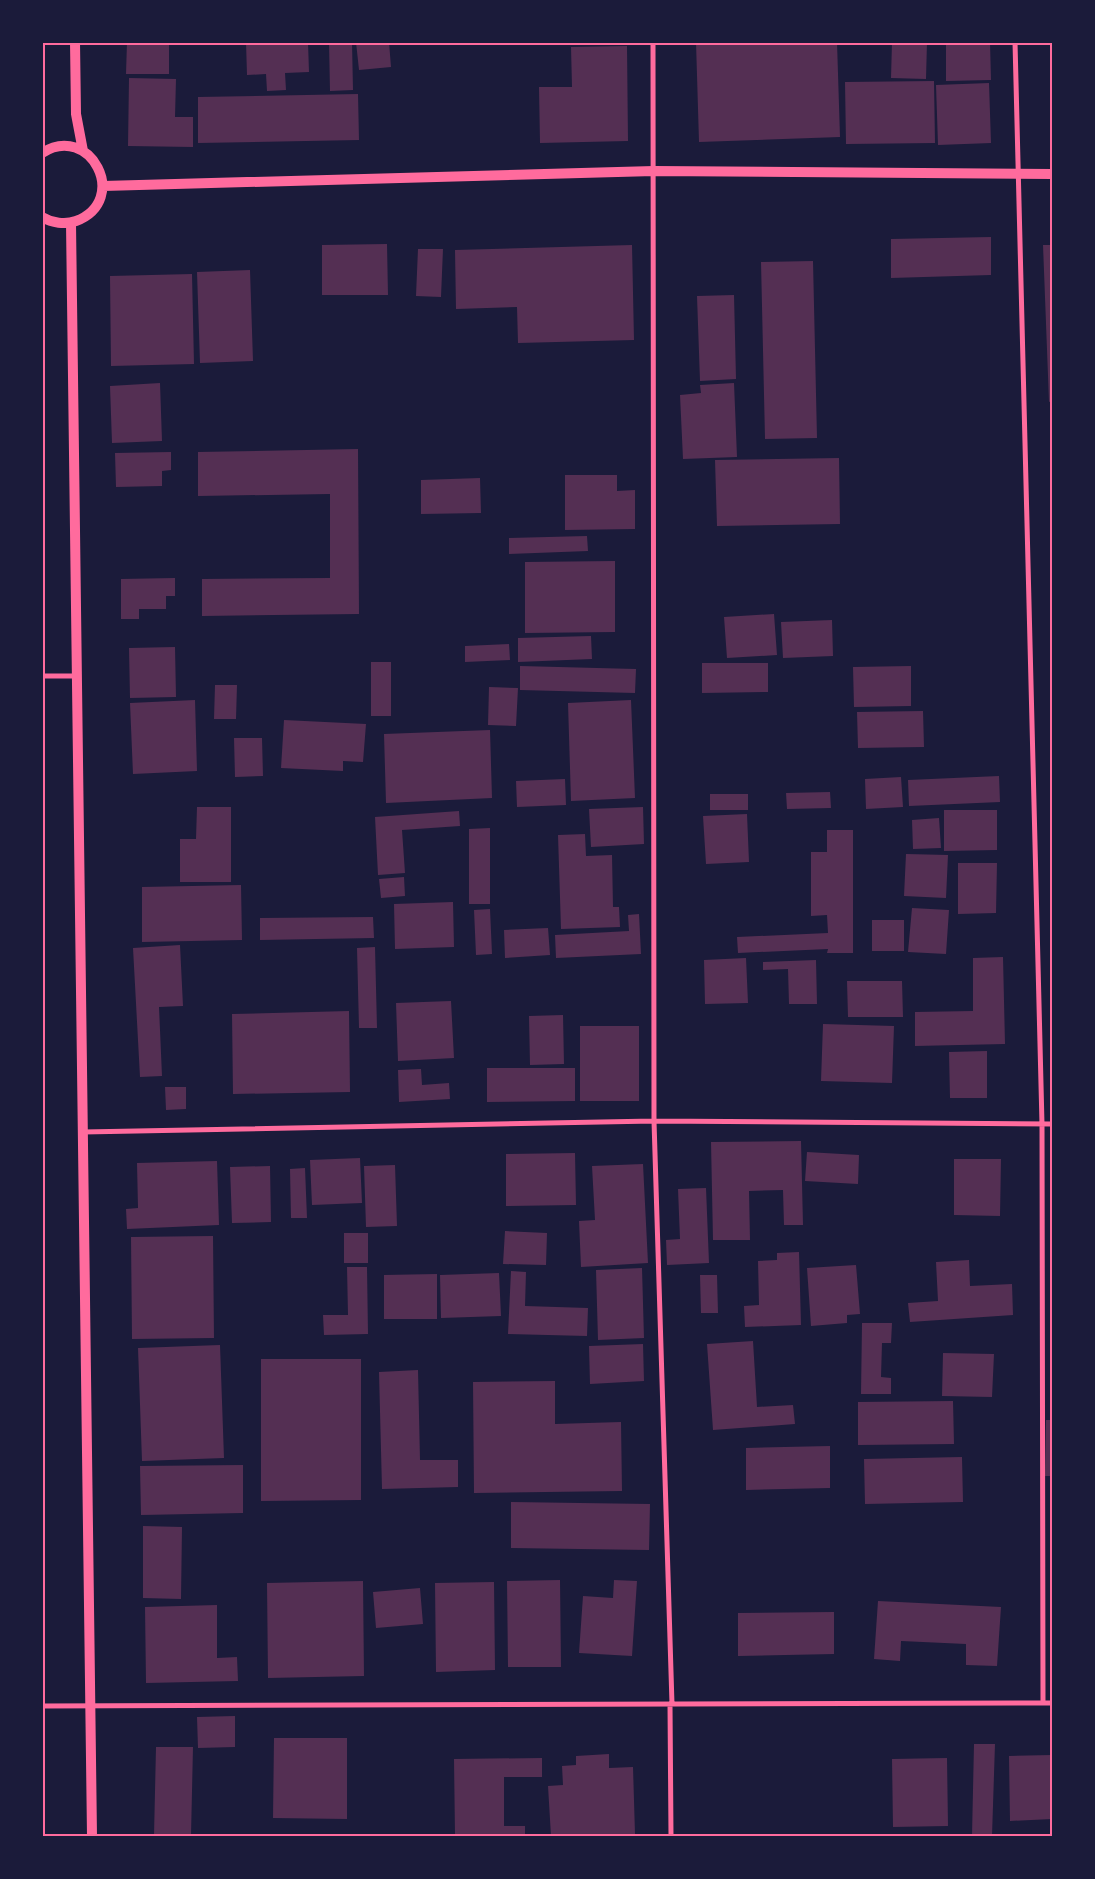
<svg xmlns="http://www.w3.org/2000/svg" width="1095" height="1879" font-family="Cabin,sans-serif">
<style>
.building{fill:#542f53}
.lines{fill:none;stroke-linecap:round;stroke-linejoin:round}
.minor{stroke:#ff6b9d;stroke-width:5}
.secondary{stroke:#ff6b9d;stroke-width:10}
.neatline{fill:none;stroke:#ff6b9d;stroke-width:2}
</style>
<rect width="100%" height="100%" fill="#1b1b3a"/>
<path class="building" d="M127 42H169V74H126Z
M246 42H308L309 72 285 73 286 90 267 91 266 74 247 75Z
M329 42H352L353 90 330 91Z
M356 42H389L391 67 359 70Z
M696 42H837L840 137 699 142Z
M892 42H927L926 79 891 78Z
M946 42H990L991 80 946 81Z
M627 46 628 141 540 143 539 87H572L571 47Z
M129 78 176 79 175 117H193V147L128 146Z
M934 81 935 143 846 144 845 82Z
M989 83 991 143 938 145 936 85Z
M358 94 359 140 198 143V97Z
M991 237V275L891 278V239Z
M387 244 388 295H322V245Z
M632 245 634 340 518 343 517 307 456 309 455 250Z
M1043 245H1052V401L1049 402Z
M418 249H443L441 297 416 296Z
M813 261 817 438 765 439 761 262Z
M250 270 253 361 200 363 197 272Z
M192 274 194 364 111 366 110 276Z
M734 295 736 379 700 381 697 296Z
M160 383 162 441 112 443 110 386Z
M734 383 737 457 683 459 680 395 701 393 700 385Z
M358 449 359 614 202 616V579L330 578V494L198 496V452Z
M171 452V470L162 471V486L116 487 115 453Z
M839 458 840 524 717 526 715 460Z
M565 475H617V491L635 490V529L565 530Z
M480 478 481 513 421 514V480Z
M587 536 588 551 509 554V538Z
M615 561V632L525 633V562Z
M175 578V596H166V609H139V619H121V579Z
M774 614 777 655 727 658 724 617Z
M832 620 833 656 783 658 781 622Z
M591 636 592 659 518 662V638Z
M509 644 510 660 465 662V646Z
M175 647 176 697 130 698 129 648Z
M371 662H391V716H371Z
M702 663H768V692L702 693Z
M520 666 636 669 635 693 520 690Z
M911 666V706L854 707 853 667Z
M215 685H237L236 719H214Z
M489 687 518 688 516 726 488 725Z
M195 700 197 771 133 774 130 703Z
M631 700 635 798 571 801 568 703Z
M923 711 924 747 858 748 857 712Z
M284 720 366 724 363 762 343 761V771L281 768Z
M490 730 492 798 386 803 384 734Z
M234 738H262L263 776 235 777Z
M999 776 1000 802 909 806 908 780Z
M901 777 903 807 866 809 865 779Z
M565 779 566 805 517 807 516 781Z
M830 792 831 808 787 809 786 793Z
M710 794H748V810H710Z
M197 807H231V882H180V839H196Z
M643 807 644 844 591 847 589 809Z
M944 810H997V850L944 851Z
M459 811 460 826 402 830 405 873 378 875 375 817Z
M747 814 749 862 706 864 703 816Z
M939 818 941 848 913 849 912 820Z
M490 828V904H469V829Z
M827 830H853V953H827L828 949 738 953 737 937 828 933 827 915 811 916V852H827Z
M585 834 586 856 612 855 613 907H619L620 927 561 929 558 835Z
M906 854 948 855 946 898 904 896Z
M958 863H997L996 913 958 914Z
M404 877 405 896 381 898 379 879Z
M241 885 242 940 142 942V887Z
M453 902 454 947 395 949 394 904Z
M912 908 949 910 946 954 908 952Z
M490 909 492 954 476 955 474 910Z
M639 914 641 954 556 958 555 935 629 931 628 915Z
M373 917 374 938 260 940V918Z
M872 920H904V951H872Z
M548 928 550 955 505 958 504 930Z
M180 945 183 1006 159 1007 162 1076 140 1077 133 948Z
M375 947 377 1028H359L357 948Z
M1003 957 1005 1044 915 1046V1012L973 1011V958Z
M746 958 748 1003 705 1004 704 960Z
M816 960 817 1004H789L788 969 763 970V962Z
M847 981H902L903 1017H848Z
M451 1001 454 1058 398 1061 396 1003Z
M349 1011 350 1092 233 1094 232 1014Z
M563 1015 564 1064 530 1065 529 1016Z
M823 1024 894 1026 892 1083 821 1081Z
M580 1026H639V1101H580Z
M987 1051V1098H950L949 1052Z
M487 1068H575V1101L487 1102Z
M421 1069 422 1085 449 1083 450 1099 399 1102 398 1070Z
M165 1087H186V1109L166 1110Z
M801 1141 803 1225H784L783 1190 749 1191 750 1240H713L711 1142Z
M807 1152 859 1155 858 1184 805 1181Z
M575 1153 576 1205 506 1206V1154Z
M360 1158 362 1203 312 1205 310 1160Z
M954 1159H1001L1000 1216 954 1215Z
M217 1161 219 1225 127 1229 126 1209 138 1208 137 1163Z
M643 1164 648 1263 581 1267 579 1221 595 1220 592 1166Z
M395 1165 397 1226 366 1227 364 1166Z
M270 1166 271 1222 232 1223 230 1167Z
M305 1168 307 1218H291L290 1169Z
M706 1188 709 1263 667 1265 666 1240 680 1239 678 1189Z
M505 1231 547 1233 546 1265 503 1264Z
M344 1233H368V1263H344Z
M213 1236 214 1338 132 1339 131 1237Z
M799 1252 801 1325 745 1327 744 1306 759 1305 758 1261 777 1260V1253Z
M969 1260 970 1286 1012 1284 1013 1315 910 1322 908 1303 938 1301 936 1262Z
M856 1265 860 1314 847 1315V1323L811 1326 807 1268Z
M347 1267H367L368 1334 324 1335 323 1315H348Z
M642 1268 644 1338 598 1340 596 1270Z
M511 1271 526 1272 525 1306 588 1308 587 1336 508 1334Z
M499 1273 501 1316 441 1318 440 1275Z
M437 1274V1319H384V1275Z
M700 1275H717L718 1313H701Z
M862 1323H892L891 1343H882L881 1377 891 1378V1394H861Z
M753 1341 757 1407 793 1405 795 1424 713 1430 707 1344Z
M643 1344 644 1381 590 1384 589 1346Z
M220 1345 224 1458 142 1461 138 1348Z
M943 1353 994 1354 992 1397 942 1396Z
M261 1359H361V1500L261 1501Z
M418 1370 420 1460H458V1487L382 1489 379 1372Z
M555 1381V1424L621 1422 622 1491 474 1493 473 1382Z
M953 1401 954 1444 858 1445V1402Z
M1046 1420H1052V1476H1045Z
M830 1446V1488L746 1490V1448Z
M962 1457 963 1502 865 1504 864 1459Z
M243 1465V1513L141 1515 140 1466Z
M511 1502 650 1504 649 1550 511 1548Z
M143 1526 182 1527 181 1599 143 1598Z
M560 1580 561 1667H508L507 1581Z
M614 1580 637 1581 632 1656 579 1653 583 1596 613 1598Z
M363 1581 364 1676 268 1678 267 1583Z
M494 1582 495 1670 436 1672 435 1583Z
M420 1588 423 1624 376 1628 373 1592Z
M878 1601 1001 1607 997 1666 966 1665V1644L901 1641 900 1661 874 1659Z
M217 1605V1658L237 1657 238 1681 146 1683 145 1607Z
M834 1612V1654L738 1656V1613Z
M235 1716V1747L198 1748 197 1717Z
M274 1738H347V1819L273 1818Z
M974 1744H995L992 1836H972Z
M156 1747H193L191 1836H154Z
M609 1754V1768L633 1767 635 1834 551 1836 548 1786 563 1785 562 1766 576 1765V1756Z
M1052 1755V1819L1010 1821 1009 1756Z
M542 1758V1777H504V1826H525V1836H455L454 1759Z
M947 1758 948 1826 893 1827 892 1759Z"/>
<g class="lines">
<path class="minor" d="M653 42 654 1121 672 1704
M1015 42 1042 1124 1043 1703
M42 676H77
M83 1132 654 1121 1052 1124
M670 1704 671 1836
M42 1706 1052 1703"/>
<path class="secondary" d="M75 42 76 114 83 151
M42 153C90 122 131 200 76 221 65 225 52 223 42 217
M103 186 654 171 1052 174
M71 223 92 1836"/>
</g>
<rect width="1095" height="1879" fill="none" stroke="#1b1b3a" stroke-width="88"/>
<rect x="44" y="44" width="1007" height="1791" class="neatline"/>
</svg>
